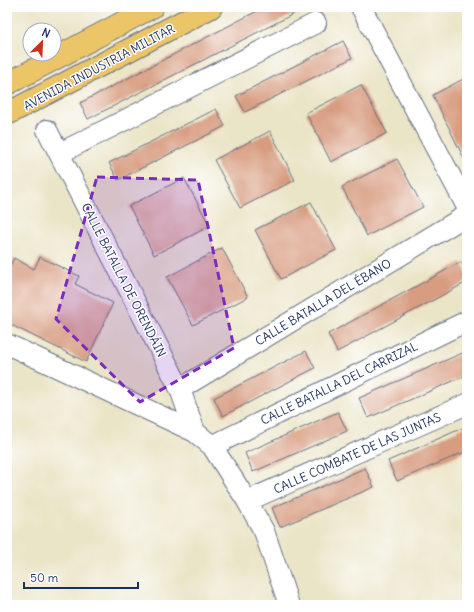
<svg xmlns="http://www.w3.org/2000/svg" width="474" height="612" font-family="Delius,sans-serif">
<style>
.building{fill:#d89d81}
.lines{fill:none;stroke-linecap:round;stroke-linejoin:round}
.minor-casing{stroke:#646f83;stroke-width:22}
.major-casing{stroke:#646f83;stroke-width:24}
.minor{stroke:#fff;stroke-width:20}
.major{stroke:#edc569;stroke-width:22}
.marked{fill:#7b2cbf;fill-opacity:0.2;stroke:#7b2cbf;stroke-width:3;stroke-dasharray:8 5;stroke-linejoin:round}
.labels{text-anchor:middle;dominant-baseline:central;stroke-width:3;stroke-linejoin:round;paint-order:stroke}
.street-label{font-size:12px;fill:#1b2f5e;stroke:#fff}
</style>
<rect width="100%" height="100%" fill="#fff"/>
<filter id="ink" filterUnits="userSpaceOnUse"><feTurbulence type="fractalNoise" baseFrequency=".025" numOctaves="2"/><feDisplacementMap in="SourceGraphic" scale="8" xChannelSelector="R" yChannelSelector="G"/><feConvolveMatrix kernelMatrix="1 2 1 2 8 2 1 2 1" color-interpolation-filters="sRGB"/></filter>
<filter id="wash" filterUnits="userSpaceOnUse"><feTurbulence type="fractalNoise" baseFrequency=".012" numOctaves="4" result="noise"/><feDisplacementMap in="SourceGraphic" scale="16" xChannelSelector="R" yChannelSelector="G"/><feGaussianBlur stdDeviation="0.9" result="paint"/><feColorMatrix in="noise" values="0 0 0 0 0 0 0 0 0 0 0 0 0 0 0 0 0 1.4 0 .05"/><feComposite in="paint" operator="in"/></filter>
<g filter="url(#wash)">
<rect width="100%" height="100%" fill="#ebe5c8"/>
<g id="blocks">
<path class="building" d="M265 7H307L88 119 80 103Z
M343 41 352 58 245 112 236 96Z
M467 77V165L433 95Z
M361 85 387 133 331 162 306 113Z
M216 109 225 126 118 180 109 163Z
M270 131 295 180 240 208 214 160Z
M397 159 423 207 367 236 342 187Z
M184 178 210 226 154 255 129 206Z
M311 202 336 250 281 279 255 230Z
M222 248 248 297 193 325 167 277Z
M40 257 79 276 75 284 113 303 86 362 7 323V272L14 258 34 269Z
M461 262 467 273V282L337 352 328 334Z
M306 351 315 368 223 416 214 398Z
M467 351V375L368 418 359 398Z
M338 412 347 431 253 472 245 453Z
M467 426V451L397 481 388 461Z
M365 468 374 487 280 527 272 508Z"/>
</g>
</g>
<g filter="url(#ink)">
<use href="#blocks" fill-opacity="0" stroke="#646f83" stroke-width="1"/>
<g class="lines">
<g class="minor-casing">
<path id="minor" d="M361 7 467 207
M47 130 180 389 195 432
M60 153 316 23
M7 344 195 432 212 446 247 501 264 531 289 605
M180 389 467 215
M212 446 467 321
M247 501 467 404"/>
</g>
<g class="major-casing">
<path id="major" d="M7 84 152 7
M7 114 211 7"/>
</g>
<use href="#minor" class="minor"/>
<use href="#major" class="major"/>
</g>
</g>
<path class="marked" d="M97 177 198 180 234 348 140 402 56 319Z"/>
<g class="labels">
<g class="street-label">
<text transform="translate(99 67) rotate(-28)">AVENIDA INDUSTRIA MILITAR</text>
<text transform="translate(124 280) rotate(63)">CALLE BATALLA DE ORENDÁIN</text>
<text transform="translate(323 302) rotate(-31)">CALLE BATALLA DEL ÉBANO</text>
<text transform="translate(339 383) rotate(-26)">CALLE BATALLA DEL CARRIZAL</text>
<text transform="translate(357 453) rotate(-24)">CALLE COMBATE DE LAS JUNTAS</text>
</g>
</g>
<rect width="474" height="612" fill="none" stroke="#fff" stroke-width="24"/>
<g transform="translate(42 42) rotate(24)"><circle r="19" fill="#ffffff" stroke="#a4acbf"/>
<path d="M0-3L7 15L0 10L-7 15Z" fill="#c8321e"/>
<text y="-6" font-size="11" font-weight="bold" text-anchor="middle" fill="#1b2f5e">N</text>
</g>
<path d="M24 582v6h114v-6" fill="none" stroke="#1b2f5e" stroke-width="2"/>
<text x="30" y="582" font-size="12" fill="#1b2f5e" stroke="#ffffff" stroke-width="3" paint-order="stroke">50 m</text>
</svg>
